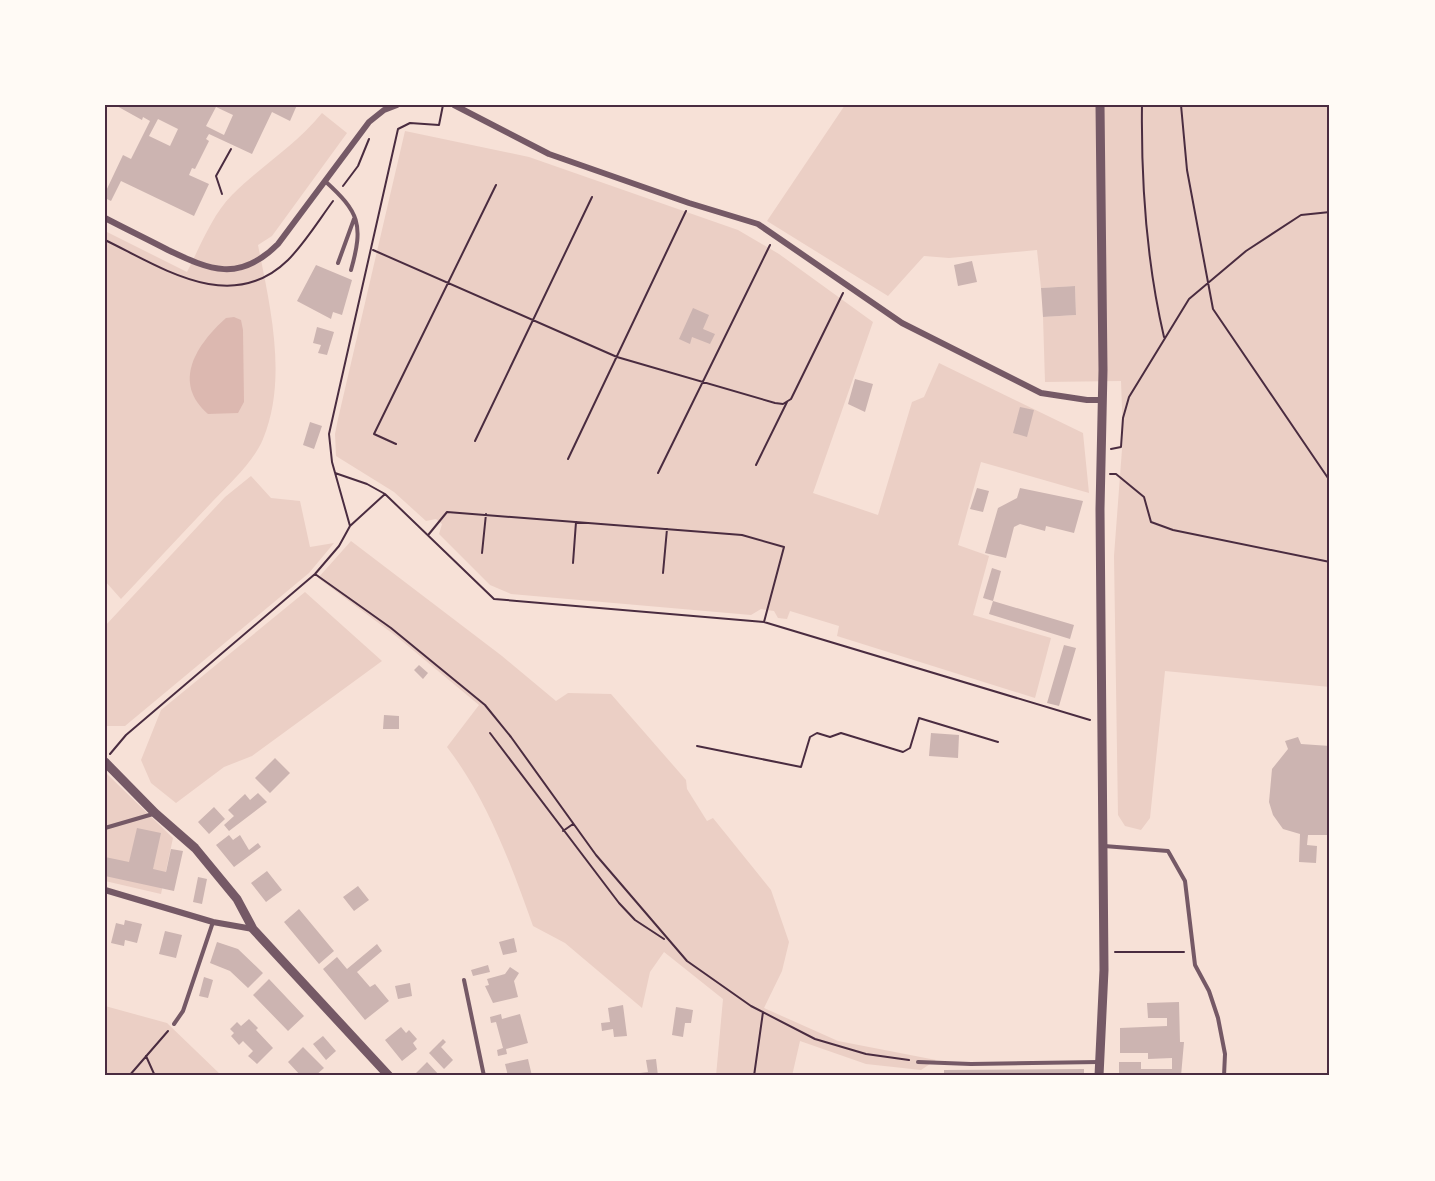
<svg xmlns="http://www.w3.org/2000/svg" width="1435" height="1181" font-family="Lora,serif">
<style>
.green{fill:#ebcfc5}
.water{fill:#dcb8b0}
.building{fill:#ccb4b1;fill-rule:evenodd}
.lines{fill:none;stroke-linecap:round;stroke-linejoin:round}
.path{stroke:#4a2c40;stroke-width:2}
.service{stroke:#755966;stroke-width:4}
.minor{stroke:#755966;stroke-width:6}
.tertiary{stroke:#755966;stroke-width:9}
.neatline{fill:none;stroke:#4a2c40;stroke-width:2}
</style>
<rect width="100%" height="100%" fill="#f7e1d7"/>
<path class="green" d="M845 105H1330V687L1165 671 1150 818 1141 830 1125 826 1118 815 1114 556 1123 436 1121 381 1045 382 1043 317 1076 315 1075 286 1041 288 1037 250 949 258 924 256 888 296 767 221Z
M322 113 347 133 272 236 258 245C270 306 288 379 263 439 253 463 229 484 212 502 181 535 151 567 121 599L105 581V231L187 272C200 247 212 215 232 195 261 166 295 146 322 113Z
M405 131 529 157 738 230 779 254 873 322 813 493 878 515 912 402 924 397 939 363 1083 433 1089 493 981 462 958 545 989 556 973 615 1051 638 1035 698 837 636 839 626 790 611 787 619 778 618 774 611 761 609 751 615 511 594 490 585 439 534 442 524 436 519 426 521 394 492 336 456 335 434 338 419Z
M251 476 271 498 300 501 310 547 334 543 309 573 125 726H105V626L225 497Z
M351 541 502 656 556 701 568 693 611 694 686 780 687 789 707 821 713 818 771 890 789 942 782 971 764 1008 838 1041 936 1060 921 1070 866 1064 800 1041 792 1076H716L723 999 664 952 650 972 642 1008 565 943 533 926C511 864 487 799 447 747L479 705 396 636 318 578Z
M305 592 382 661 252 756 224 767 176 803 151 783 141 760 161 710Z
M105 772 173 838 161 894 105 881Z
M105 1006 167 1023 222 1076H105Z"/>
<path class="water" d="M234 317 241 320 243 330 244 402 238 413 208 414C171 382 197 344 226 318Z"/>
<path class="building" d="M115 105H297L290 121 272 112 252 154 209 134 206 139 209 141 195 169 192 168 189 175 209 184 194 216 121 181 111 201 105 198V193L123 155 131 159 150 121 143 117 142 120ZM216 107 233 115 224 135 206 126ZM158 119 178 129 170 146 149 136Z
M972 261 977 282 958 286 954 265Z
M316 265 352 280 342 315 333 312 331 319 297 301Z
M1075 286 1076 315 1043 317 1041 288Z
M693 308 709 315 703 329 715 334 710 344 692 337 690 344 679 339Z
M317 327 334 332 327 355 318 353 321 345 313 343Z
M855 379 873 384 865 412 848 404Z
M1020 407 1034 410 1027 437 1013 433Z
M310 422 322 426 314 449 303 445Z
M977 488 989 491 983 512 970 509Z
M1020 488 1083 501 1074 533 1046 526 1045 531 1020 524 1014 527 1006 558 985 553 998 508 1017 498Z
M992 568 1001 571 993 601 983 598Z
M993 601 1074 625 1070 639 989 614Z
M1064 645 1076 648 1059 706 1047 703Z
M419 665 428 673 423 679 414 670Z
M384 715 399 716V729H383Z
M931 733 959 735 958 758 929 756Z
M1298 737 1301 744 1330 746V835H1308L1307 845 1317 846 1316 863 1299 862 1300 834 1283 829 1273 815 1269 802 1272 769 1288 749 1285 741Z
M275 758 290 773 270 793 255 778Z
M258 793 267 802 229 831 224 825 234 816 228 810 245 794 250 800Z
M214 807 225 819 209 834 198 822Z
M137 828 161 833 153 869 166 872 171 849 183 851 174 891 105 876V857L129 862Z
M229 835 233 840 240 835 249 850 258 843 261 847 234 867 216 845Z
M267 871 282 890 266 902 251 883Z
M198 877 207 879 202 904 193 902Z
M358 886 369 900 354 911 343 897Z
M299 909 334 951 319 964 284 922Z
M125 920 142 924 137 943 125 940 124 946 111 943 116 923 124 925Z
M165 931 182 935 176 958 159 954Z
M514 938 517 952 503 955 499 942Z
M217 942 238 949 263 973 248 988 230 971 210 963Z
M377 944 382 951 357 972 370 987 375 984 389 1001 365 1020 323 969 337 957 347 969Z
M488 965 490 972 473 976 471 970Z
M510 967 519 973 514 981 518 997 493 1003 485 986 489 985 487 979 505 974Z
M204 977 213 980 208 998 199 996Z
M269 979 304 1016 288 1031 253 995Z
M410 983 412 996 398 999 395 986Z
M1179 1002 1180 1042H1184L1181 1076H1119V1062H1141V1069H1172V1058L1148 1059V1053H1120V1028L1167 1026V1018H1148L1147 1003Z
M623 1005 627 1036 614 1037 613 1029 602 1031 601 1023 610 1022 608 1008Z
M676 1007 693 1010 691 1023H685L683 1037 672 1035Z
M501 1014 502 1019 520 1014 528 1043 506 1049 507 1054 498 1056 497 1050 503 1048 496 1022 491 1023 490 1017Z
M249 1019 258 1028 256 1030 273 1048 257 1064 248 1056 253 1051 243 1041 239 1045 231 1036 234 1033 230 1029 237 1022 241 1026Z
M401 1027 406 1033 409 1030 417 1039 413 1043 417 1049 402 1061 385 1040Z
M323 1036 336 1051 326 1060 313 1044Z
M443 1039 446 1042 441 1047 453 1060 444 1069 429 1053Z
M303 1047 324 1068 315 1076H301L288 1062Z
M528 1059 532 1076H508L505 1064Z
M656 1059 658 1076H641L640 1073 648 1072 646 1060Z
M427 1062 440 1076H417L415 1074Z
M1084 1069V1076H944V1070Z"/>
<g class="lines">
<path class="path" d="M1142 105C1141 184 1146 260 1164 337
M1181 105 1187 170 1213 309 1330 481
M343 186 358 166 369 139
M222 194 216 176 231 149
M105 240C161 267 231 316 288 260 305 243 319 220 333 201
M373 250 617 357 775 403 783 404 791 399 843 293
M475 441 592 197
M396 444 374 434 496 185
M1111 449 1121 447 1123 418 1129 397 1189 299 1246 251 1301 215 1330 212
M568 459 686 211
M756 465 787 402
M335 473 367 484 385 494
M658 473 770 245
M1110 474H1116L1144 497 1151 522 1173 530 1330 562
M350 526 385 494 494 599 764 622 1090 720
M429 534 447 512 742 535 784 547 764 622
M482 553 486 514
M573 563 576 522
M663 573 667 529
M315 574 391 628 485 705 511 737 596 855 687 961 751 1006 815 1039 866 1054 909 1060
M490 733 619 903 635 920 664 939
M697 746 801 767 810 737 817 733 830 737 841 733 903 752 910 748 919 718 998 742
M110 754 126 735 315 574 339 546 350 526 332 462 329 434 398 129 410 123 439 125 443 105
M563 831 573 824
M1115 952H1184
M146 1056 155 1076
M129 1076 168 1031
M754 1076 763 1012"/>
<path class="service" d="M325 181C359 212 364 224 351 270
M338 263 354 219
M105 828 153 814
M1104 846 1168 851 1185 881 1195 965 1209 991 1218 1018 1225 1054 1224 1076
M464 980 484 1076
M174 1024 183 1011 213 922
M918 1062 971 1064 1099 1062"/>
<path class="minor" d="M454 105 549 154 689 203 758 224 902 323 1041 393 1087 400H1103
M105 218C126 229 147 239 168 250 210 270 239 283 278 244L369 122 384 110 397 105
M105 890 213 922 253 929"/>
<path class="tertiary" d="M105 762 155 813 195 848 237 899 253 929 389 1076
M1099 1076 1104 970 1100 509 1103 370 1100 105"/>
</g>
<rect width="1435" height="1181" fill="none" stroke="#fffaf5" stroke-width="213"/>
<rect x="106" y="106" width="1222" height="968" class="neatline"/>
</svg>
